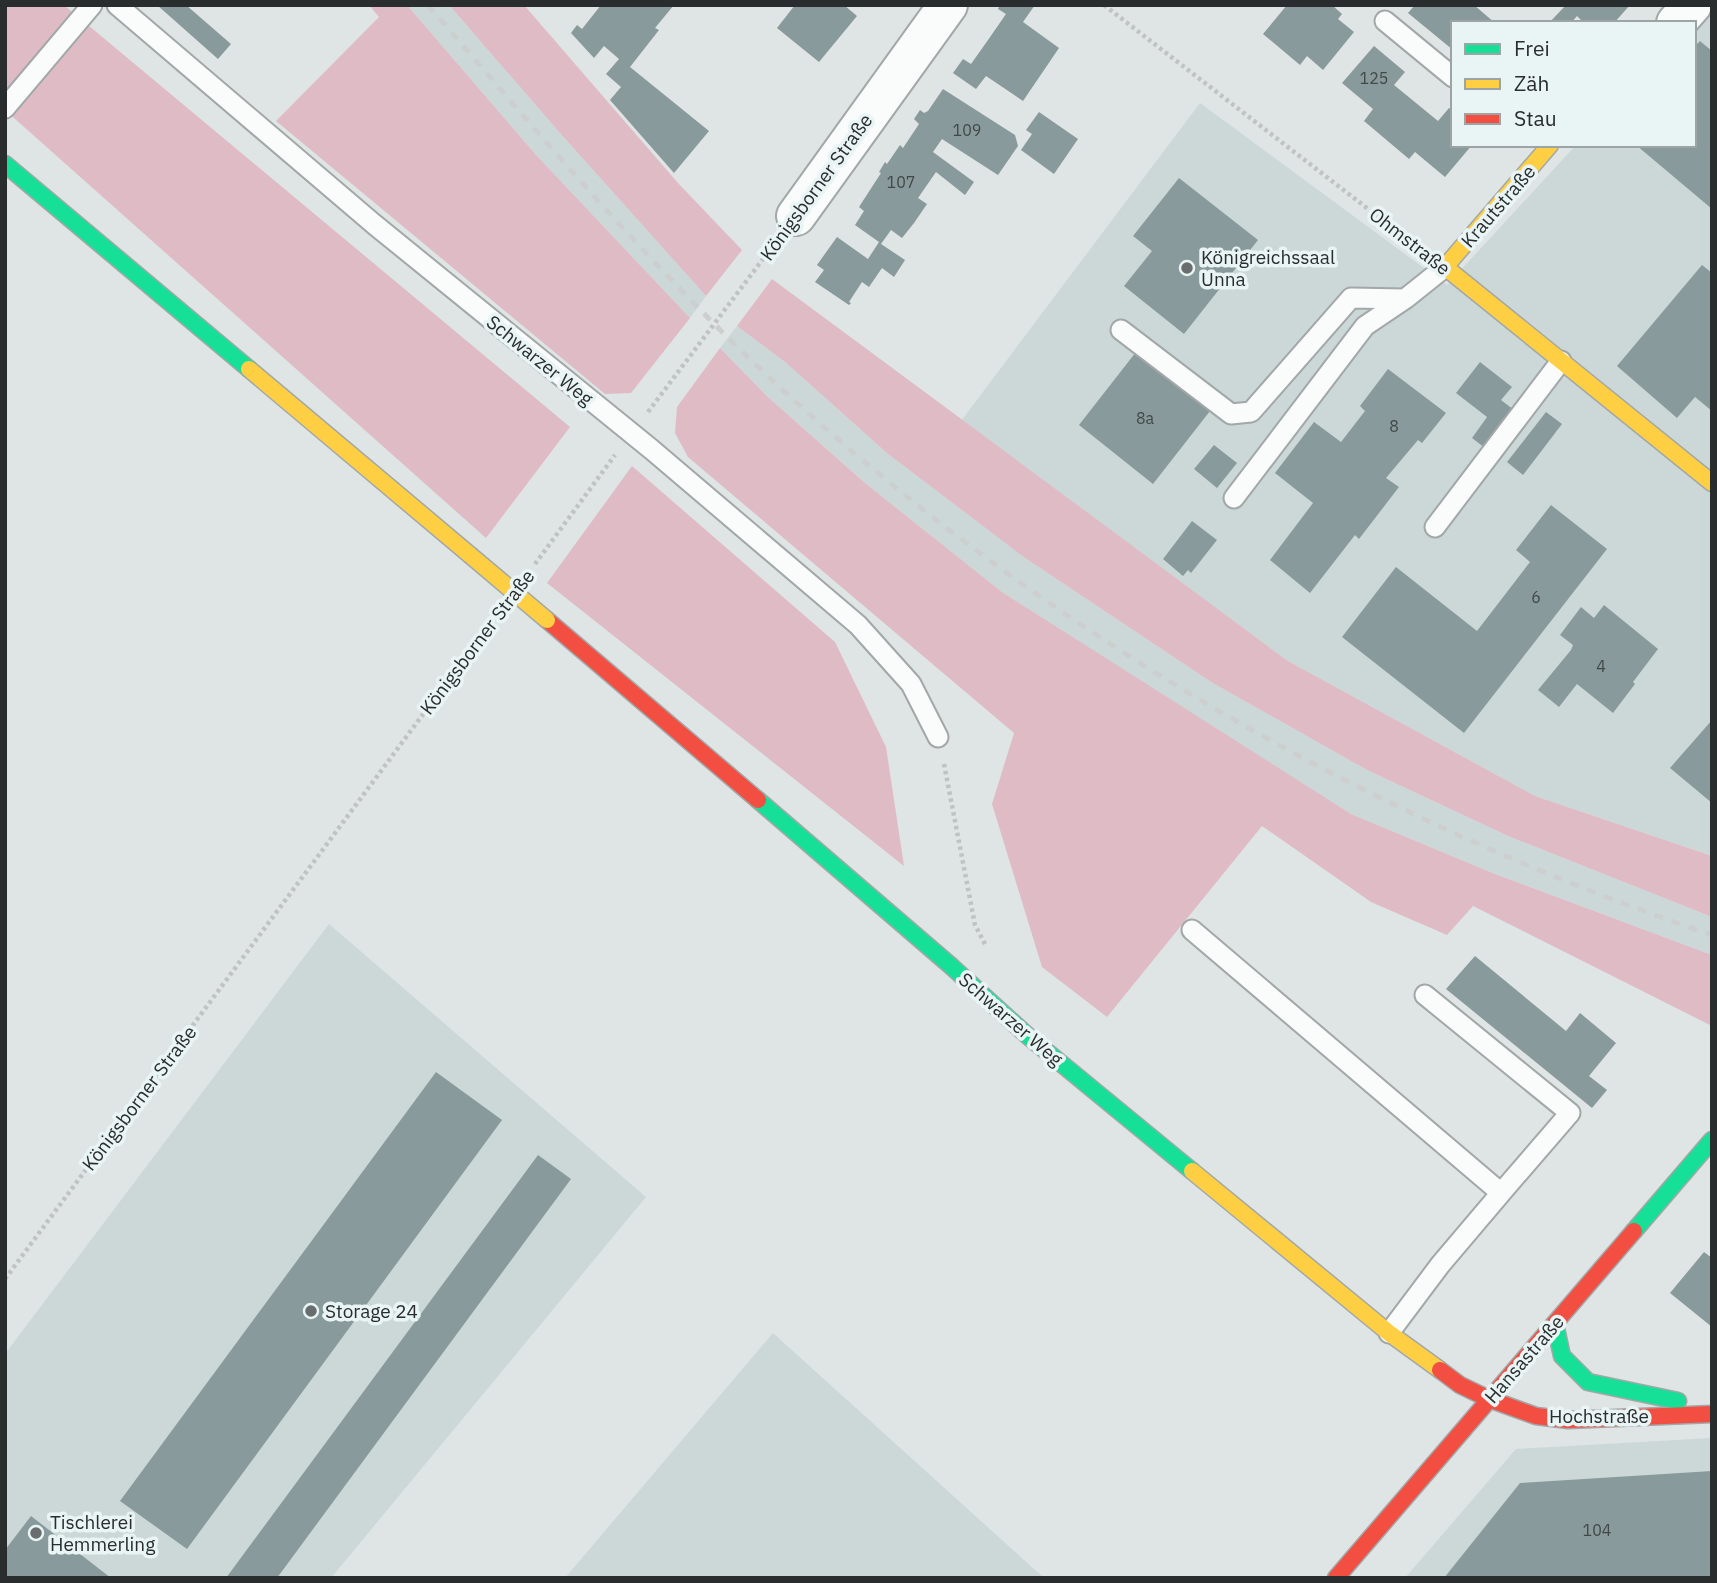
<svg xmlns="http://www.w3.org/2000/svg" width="1717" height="1583" font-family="'IBM Plex Sans',sans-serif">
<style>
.built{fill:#ccd8d8}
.green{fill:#dfbcc5}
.building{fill:#889a9b}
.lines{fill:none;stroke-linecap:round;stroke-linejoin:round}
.lane-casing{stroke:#a2a7a7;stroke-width:23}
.street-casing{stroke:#a2a7a7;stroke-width:42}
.fast-casing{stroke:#a2a7a7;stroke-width:19}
.slow-casing{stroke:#a2a7a7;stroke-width:19}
.jam-casing{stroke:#a2a7a7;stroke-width:19}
.path{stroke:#c1c2c2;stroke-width:4.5;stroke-dasharray:3.5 3.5;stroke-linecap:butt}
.lane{stroke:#fafbfb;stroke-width:19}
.street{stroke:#fafbfb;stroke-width:38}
.fast{stroke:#16e098;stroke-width:16}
.slow{stroke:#ffcf43;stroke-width:16}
.jam{stroke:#f24e42;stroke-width:16}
.rail{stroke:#cdcfcf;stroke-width:5;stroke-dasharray:9 9;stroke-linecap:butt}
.slow-bridge-casing{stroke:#a2a7a7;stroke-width:19;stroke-linecap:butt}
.slow-bridge{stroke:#ffcf43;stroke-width:16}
.poi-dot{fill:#696d6d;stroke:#e9f4f4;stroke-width:2.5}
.labels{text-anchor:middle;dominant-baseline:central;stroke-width:7;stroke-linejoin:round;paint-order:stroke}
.number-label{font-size:16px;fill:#414848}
.street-label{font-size:19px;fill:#292d2d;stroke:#e9f4f4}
.poi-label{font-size:19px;fill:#292d2d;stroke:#e9f4f4;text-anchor:start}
</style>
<rect width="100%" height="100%" fill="#dfe4e4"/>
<path class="built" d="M407 5H449L559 132 706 296 690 318 537 156Z
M1706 5H1712V856L1535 796 1288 661 961 421 1200 103 1447 285 1576 145H1694V23Z
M737 326 785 362 888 454 1025 558 1211 682 1367 770 1508 836 1712 917V955L1495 874 1351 814 1194 716 1002 592 865 483 768 397 720 348Z
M329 924 646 1197 331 1578H5V1354Z
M773 1333 1044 1578H565Z
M1712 1438V1578H1405L1516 1449Z"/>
<path class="green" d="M5 5H64L570 427 486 538 5 110Z
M369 5H407L537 156 690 318 631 393 605 394 276 121 379 17Z
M449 5H524L678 183 742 250 706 296 559 132Z
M772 279 1288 661 1535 796 1712 856V917L1508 836 1367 770 1211 682 1025 558 888 454 785 362 737 326Z
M720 348 768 397 865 483 1002 592 1351 814 1495 874 1712 955V1026L1473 906 1447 935 1371 902 1262 826 1107 1017 1042 967 992 804 1014 733 688 457 675 433 677 407Z
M632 466 835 642 886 747 904 866 547 583Z"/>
<path class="building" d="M157 5H186L231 44 218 59Z
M601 5H674L655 28 659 30 630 67 709 131 674 173 610 100 621 87 606 74 619 59 604 46 594 58 571 33 577 25 582 29Z
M795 5H844L857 16 819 62 777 28Z
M1000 5H1035L1023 22 1059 48 1023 101 986 76 976 89 953 73 963 59 971 64 988 40 1006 14 998 9Z
M1287 5H1332L1342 14 1338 19 1354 32 1323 70 1307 56 1300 65 1263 34Z
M1415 5H1474L1495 23H1453V50L1408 13Z
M1566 5H1630L1614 23H1584L1577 16 1571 23H1549Z
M1700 41 1712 51V209L1636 145H1694V47Z
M1374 46 1405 72 1394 85 1438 121 1449 108 1453 111V145H1472L1445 177 1415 152 1409 159 1364 121 1373 109 1342 83Z
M943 89 1015 135 1018 146 998 175 942 139 933 152 974 182 965 195 936 172 918 198 927 204 914 223 902 238 891 230 881 244 905 260 894 277 882 268 869 287 862 282 849 302 851 303 849 305 815 282 824 270 817 265 837 237 868 259 879 242 855 225 864 211 859 207 881 173 879 172 885 162 887 164 900 145 903 148 919 124 914 119 920 110 924 113 928 111Z
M1039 112 1078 139 1054 174 1021 150 1032 134 1026 130Z
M1179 178 1258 240 1184 334 1124 286 1152 251 1133 236Z
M1702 265 1712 273V411L1695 397 1677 418 1617 366Z
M1136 352 1210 411 1153 484 1079 425Z
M1480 362 1512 387 1501 400 1514 410 1485 448 1472 438 1487 417 1456 393Z
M1388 369 1446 413 1422 443 1418 440 1386 478 1399 487 1359 539 1355 535 1310 593 1270 560 1313 503 1275 473 1314 422 1341 442 1365 411 1360 406Z
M1546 412 1562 424 1523 475 1507 462Z
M1214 445 1237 463 1217 488 1194 469Z
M1551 505 1607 549 1464 733 1342 637 1396 567 1477 631 1530 562 1516 550Z
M1192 521 1217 540 1191 573 1188 570 1183 576 1163 559Z
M1604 605 1658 649 1633 682 1635 684 1613 713 1577 684 1559 707 1538 690 1571 650 1573 645 1560 635 1581 607 1594 618Z
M1712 720V803L1670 768Z
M1475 956 1566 1031 1580 1013 1616 1043 1589 1076 1607 1090 1592 1108 1446 989Z
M436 1072 502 1120 187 1549 120 1501Z
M538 1155 571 1179 277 1578H226Z
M1704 1252 1712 1258V1327L1670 1293Z
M1712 1471V1578H1444L1520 1483Z
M31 1516 111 1578H5V1550Z"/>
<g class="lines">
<g class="lane-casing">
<path id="lane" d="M117 5 375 225 651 449 858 625 911 684 938 737
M1385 21 1453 77
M5 108 92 5
M1121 330 1231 414 1251 412 1351 298 1405 299
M1234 498 1365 326 1405 299 1445 267
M1435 527 1561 361
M1192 930 1501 1193 1570 1113 1425 995
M1389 1333 1440 1265 1501 1193"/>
</g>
<g class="street-casing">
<path id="street" d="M1676 23 1692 5
M796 216 948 5"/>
</g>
<g class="fast-casing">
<path id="fast" d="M5 164 249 369
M758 800 951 966 1029 1037 1192 1171
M1634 1231 1712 1140
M1555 1324 1562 1356 1588 1382 1678 1401"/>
</g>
<g class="slow-casing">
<path id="slow" d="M1550 145 1445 267 1712 483
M249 369 470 555
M1192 1171 1389 1333 1440 1370"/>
</g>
<g class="jam-casing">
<path id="jam" d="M547 620 758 800
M1440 1370 1460 1385 1489 1399 1536 1416 1568 1420 1712 1414
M1336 1578 1634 1231"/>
</g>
<path class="path" d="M1104 5 1416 246
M648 412 775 243
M535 564 615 455
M944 764 975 925 986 946
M5 1279 492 621"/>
<use href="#lane" class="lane"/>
<use href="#street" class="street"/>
<use href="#fast" class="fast"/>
<use href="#slow" class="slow"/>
<use href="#jam" class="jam"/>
<path class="rail" d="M428 5C539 134 648 264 772 380 1039 629 1367 819 1712 935"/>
<g class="slow-bridge-casing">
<path id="slow-bridge" d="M470 555 547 620"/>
</g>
<use href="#slow-bridge" class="slow-bridge"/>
</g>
<g class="poi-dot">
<circle cx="1187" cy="268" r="7"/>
<circle cx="311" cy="1311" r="7"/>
<circle cx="36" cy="1533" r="7"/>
</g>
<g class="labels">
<g class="number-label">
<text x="1374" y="78">125</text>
<text x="967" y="130">109</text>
<text x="901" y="182">107</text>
<text x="1145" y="418">8a</text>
<text x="1394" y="426">8</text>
<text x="1536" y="597">6</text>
<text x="1601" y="666">4</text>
<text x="1597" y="1530">104</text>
</g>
<g class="street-label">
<text transform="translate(816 187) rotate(-54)">Königsborner Straße</text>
<text transform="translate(1498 206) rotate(-49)">Krautstraße</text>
<text transform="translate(1410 241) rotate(38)">Ohmstraße</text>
<text transform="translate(540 360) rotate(39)">Schwarzer Weg</text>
<text transform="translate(477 642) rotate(-53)">Königsborner Straße</text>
<text transform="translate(1011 1019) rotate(41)">Schwarzer Weg</text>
<text transform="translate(139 1098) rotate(-53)">Königsborner Straße</text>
<text transform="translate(1524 1359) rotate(-49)">Hansastraße</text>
<text x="1599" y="1416">Hochstraße</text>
</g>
<g class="poi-label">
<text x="1201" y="257">Königreichssaal<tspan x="1201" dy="22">Unna</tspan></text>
<text x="325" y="1311">Storage 24</text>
<text x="50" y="1522">Tischlerei<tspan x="50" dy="22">Hemmerling</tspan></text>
</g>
</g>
<rect width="1717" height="1583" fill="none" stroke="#292d2d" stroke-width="14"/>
<rect x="1451" y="21" width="245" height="126" fill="#e9f4f4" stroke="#9ca4a4" stroke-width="2"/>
<rect x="1465" y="44" width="35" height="10" fill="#16e098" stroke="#9ca4a4" stroke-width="2"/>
<text x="1514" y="56" font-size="21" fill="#292d2d">Frei</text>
<rect x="1465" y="79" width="35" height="10" fill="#ffcf43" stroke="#9ca4a4" stroke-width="2"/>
<text x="1514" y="91" font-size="21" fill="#292d2d">Zäh</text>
<rect x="1465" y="114" width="35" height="10" fill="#f24e42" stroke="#9ca4a4" stroke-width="2"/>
<text x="1514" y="126" font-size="21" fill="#292d2d">Stau</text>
</svg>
